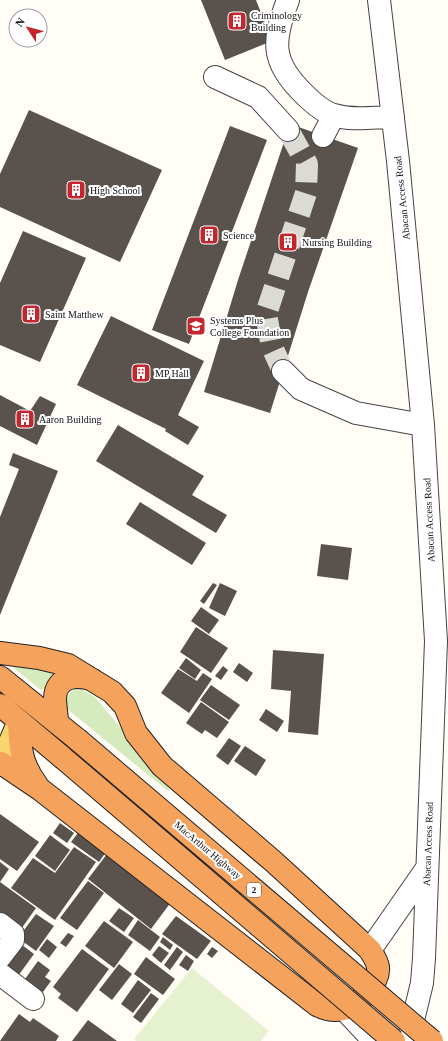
<svg xmlns="http://www.w3.org/2000/svg" width="448" height="1041" font-family="Georgia,serif">
<style>
.green{fill:#d5ebbd}
.pitch{fill:#e6f2cf}
.building{fill:#5a524d}
.lines{fill:none;stroke-linecap:round;stroke-linejoin:round}
.minor-tunnel{stroke:#dbdad3;stroke-width:22;stroke-dasharray:22 11;stroke-linecap:butt}
.minor-casing{stroke:#444;stroke-width:24}
.major-casing{stroke:#222;stroke-width:24}
.highway-casing{stroke:#222;stroke-width:24}
.minor{stroke:#fff;stroke-width:22}
.major{stroke:#f9d66b;stroke-width:22}
.highway{stroke:#f5a25d;stroke-width:22}
.highway-bridge-casing{stroke:#222;stroke-width:24;stroke-linecap:butt}
.highway-bridge{stroke:#f5a25d;stroke-width:22}
.labels{text-anchor:middle;dominant-baseline:central;stroke-width:4;stroke-linejoin:round;paint-order:stroke}
.shield{fill:#fff;stroke:#585858;stroke-width:1}
.shield-label{font-size:9px;font-weight:bold;fill:#111}
.poi-label{font-size:10px;fill:#111;stroke:#fff;text-anchor:start}
.street-label{font-size:10px;fill:#111;stroke:#fff}
</style>
<rect width="100%" height="100%" fill="#fffdf5"/>
<path class="green" d="M12 665 56 670 49 678 47 687 41 690 15 669Z
M80 688 95 697 163 778 168 785 169 792 66 708C66 697 68 691 80 688Z"/>
<path class="pitch" d="M192 968 269 1031 261 1041H136L134 1039Z"/>
<path class="building" d="M201 0H256L272 41 225 60Z
M29 110 162 170 120 262 0 207V174Z
M290 124 358 148 308 292 270 413 204 392 238 280Z
M230 126 267 140 189 344 152 330Z
M23 231 86 258 40 362 0 345V283Z
M111 316 204 361 178 415 199 427 188 445 165 431 166 429 77 385Z
M0 395 30 411 40 396 56 404 37 445 0 426Z
M118 425 204 476 192 495 227 515 216 533 96 461Z
M13 453 58 471 0 615V517L19 469 9 465Z
M140 502 206 543 192 565 126 524Z
M321 544 352 548 348 580 317 576Z
M213 583 217 585 204 604 200 601Z
M220 583 237 591 225 616 209 608Z
M201 607 219 620 209 634 191 621Z
M196 627 228 648 211 673 180 652Z
M273 650 324 654 318 735 288 732 291 691 271 689Z
M186 658 201 670 195 679 179 668Z
M239 663 253 673 247 682 233 672Z
M223 666 228 670 221 680 215 676Z
M178 669 197 681 203 673 212 679 189 713 161 693Z
M211 685 240 705 229 720 200 700Z
M201 702 229 722 217 738 205 730 202 734 186 723Z
M266 709 284 721 277 732 259 720Z
M229 738 241 746 228 765 216 756Z
M245 746 266 760 256 776 234 761Z
M0 814 39 842 17 871 0 859Z
M60 823 74 833 67 843 53 833Z
M81 829 108 849 99 862 71 842Z
M50 835 70 850 55 871 35 856Z
M74 847 96 862 55 920 11 888 33 858 55 873Z
M110 850 174 898 151 929 88 879Z
M0 862 9 869 0 882Z
M88 881 104 893 77 930 60 918Z
M0 882 36 908 19 932 0 918Z
M119 908 134 918 124 932 109 921Z
M36 914 54 926 36 951 18 938Z
M176 916 211 941 197 959 162 934Z
M138 920 160 937 150 951 128 935Z
M104 921 133 942 114 968 85 946Z
M68 933 74 936 66 947 60 943Z
M163 937 173 945 170 950 160 942Z
M47 939 57 947 49 958 39 950Z
M18 942 34 954 18 976 2 965Z
M159 946 169 953 161 963 152 955Z
M177 947 183 952 170 970 164 965Z
M212 947 218 951 212 958 207 954Z
M82 949 109 969 77 1012 58 998 61 994 53 987Z
M186 955 194 961 188 971 179 965Z
M146 957 175 979 163 995 134 974Z
M38 961 50 970 45 977 51 981 43 992 25 979Z
M119 964 132 974 112 1000 99 990Z
M138 980 151 990 133 1013 121 1004Z
M151 993 159 999 141 1023 133 1017Z
M19 1014 30 1022 33 1018 59 1036 56 1041H0Z
M88 1020 117 1041H72Z"/>
<g class="lines">
<path class="minor-tunnel" d="M283 371 272 347 266 314 306 193 307 164 288 130"/>
<g class="minor-casing">
<path id="minor" d="M288 0C272 42 271 62 304 94 312 102 323 112 334 115 352 121 375 117 393 117
M379 0 398 161 423 425 436 641 424 958 422 983 408 1041
M215 77 258 97 288 130
M323 136 334 115
M283 371 301 389 356 413 423 425
M0 924 13 934V940L0 957
M370 950 427 868
M0 974 33 999
M345 1010 374 1041"/>
</g>
<g class="major-casing">
<path id="major" d="M0 765 19 721"/>
</g>
<g class="highway-casing">
<path id="highway" d="M0 653 39 658 68 665 112 692 125 706 136 733 162 766 274 862 370 950C373 955 377 961 378 967 379 976 374 983 369 990 355 1008 338 1016 317 1005L41 790 1 763
M0 677 77 739
M0 705 63 758
M19 721C20 748 21 764 37 785
M57 723C57 715 55 706 55 698 56 676 77 674 93 680"/>
</g>
<use href="#minor" class="minor"/>
<use href="#major" class="major"/>
<use href="#highway" class="highway"/>
<g class="highway-bridge-casing">
<path id="highway-bridge" d="M77 739 432 1041
M63 758 394 1041"/>
</g>
<use href="#highway-bridge" class="highway-bridge"/>
</g>
<defs>
<g id="building-square" transform="scale(1)"><rect x="-9" y="-9" width="18" height="18" rx="4" fill="#c4262e" stroke="#fff"/><path d="M-4-6H4V6H1V3H-1V6H-4ZM-2.5-4.3h1.7v1.8h-1.7ZM.8-4.3h1.7v1.8H.8ZM-2.5-1h1.7V.8h-1.7ZM.8-1h1.7V.8H.8Z" fill="#fff"/></g>
<g id="university-square" transform="scale(1)"><rect x="-9" y="-9" width="18" height="18" rx="4" fill="#c4262e" stroke="#fff"/><path d="M0-5L7-2L0 1L-7-2ZM-4 1L0 2.5L4 1V4Q0 6-4 4Z" fill="#fff"/></g>
</defs>
<g fill-rule="evenodd">
<use href="#building-square" x="237" y="21"/>
<use href="#building-square" x="76" y="190"/>
<use href="#building-square" x="209" y="235"/>
<use href="#building-square" x="288" y="242"/>
<use href="#building-square" x="31" y="314"/>
<use href="#university-square" x="196" y="326"/>
<use href="#building-square" x="141" y="373"/>
<use href="#building-square" x="25" y="419"/>
</g>
<g class="labels">
<rect class="shield" x="247" y="883" width="14" height="14" rx="3"/>
<g class="shield-label">
<text x="254" y="890">2</text>
</g>
<g class="poi-label">
<text x="251" y="15">Criminology<tspan x="251" dy="12">Building</tspan></text>
<text x="90" y="190">High School</text>
<text x="223" y="235">Science</text>
<text x="302" y="242">Nursing Building</text>
<text x="45" y="314">Saint Matthew</text>
<text x="210" y="320">Systems Plus<tspan x="210" dy="12">College Foundation</tspan></text>
<text x="155" y="373">MP Hall</text>
<text x="39" y="419">Aaron Building</text>
</g>
<g class="street-label">
<text transform="translate(402 198) rotate(-96)">Abacan Access Road</text>
<text transform="translate(429 520) rotate(-93)">Abacan Access Road</text>
<text transform="translate(428 844) rotate(-88)">Abacan Access Road</text>
<text transform="translate(208 850) rotate(40)">MacArthur Highway</text>
</g>
</g>
<g transform="translate(28 28) rotate(306)"><circle r="19" fill="#ffffff" stroke="#a0a0a0"/>
<path d="M0-3L7 15L0 10L-7 15Z" fill="#c4262e"/>
<text y="-6" font-size="11" font-weight="bold" text-anchor="middle" fill="#111111">N</text>
</g>
</svg>
